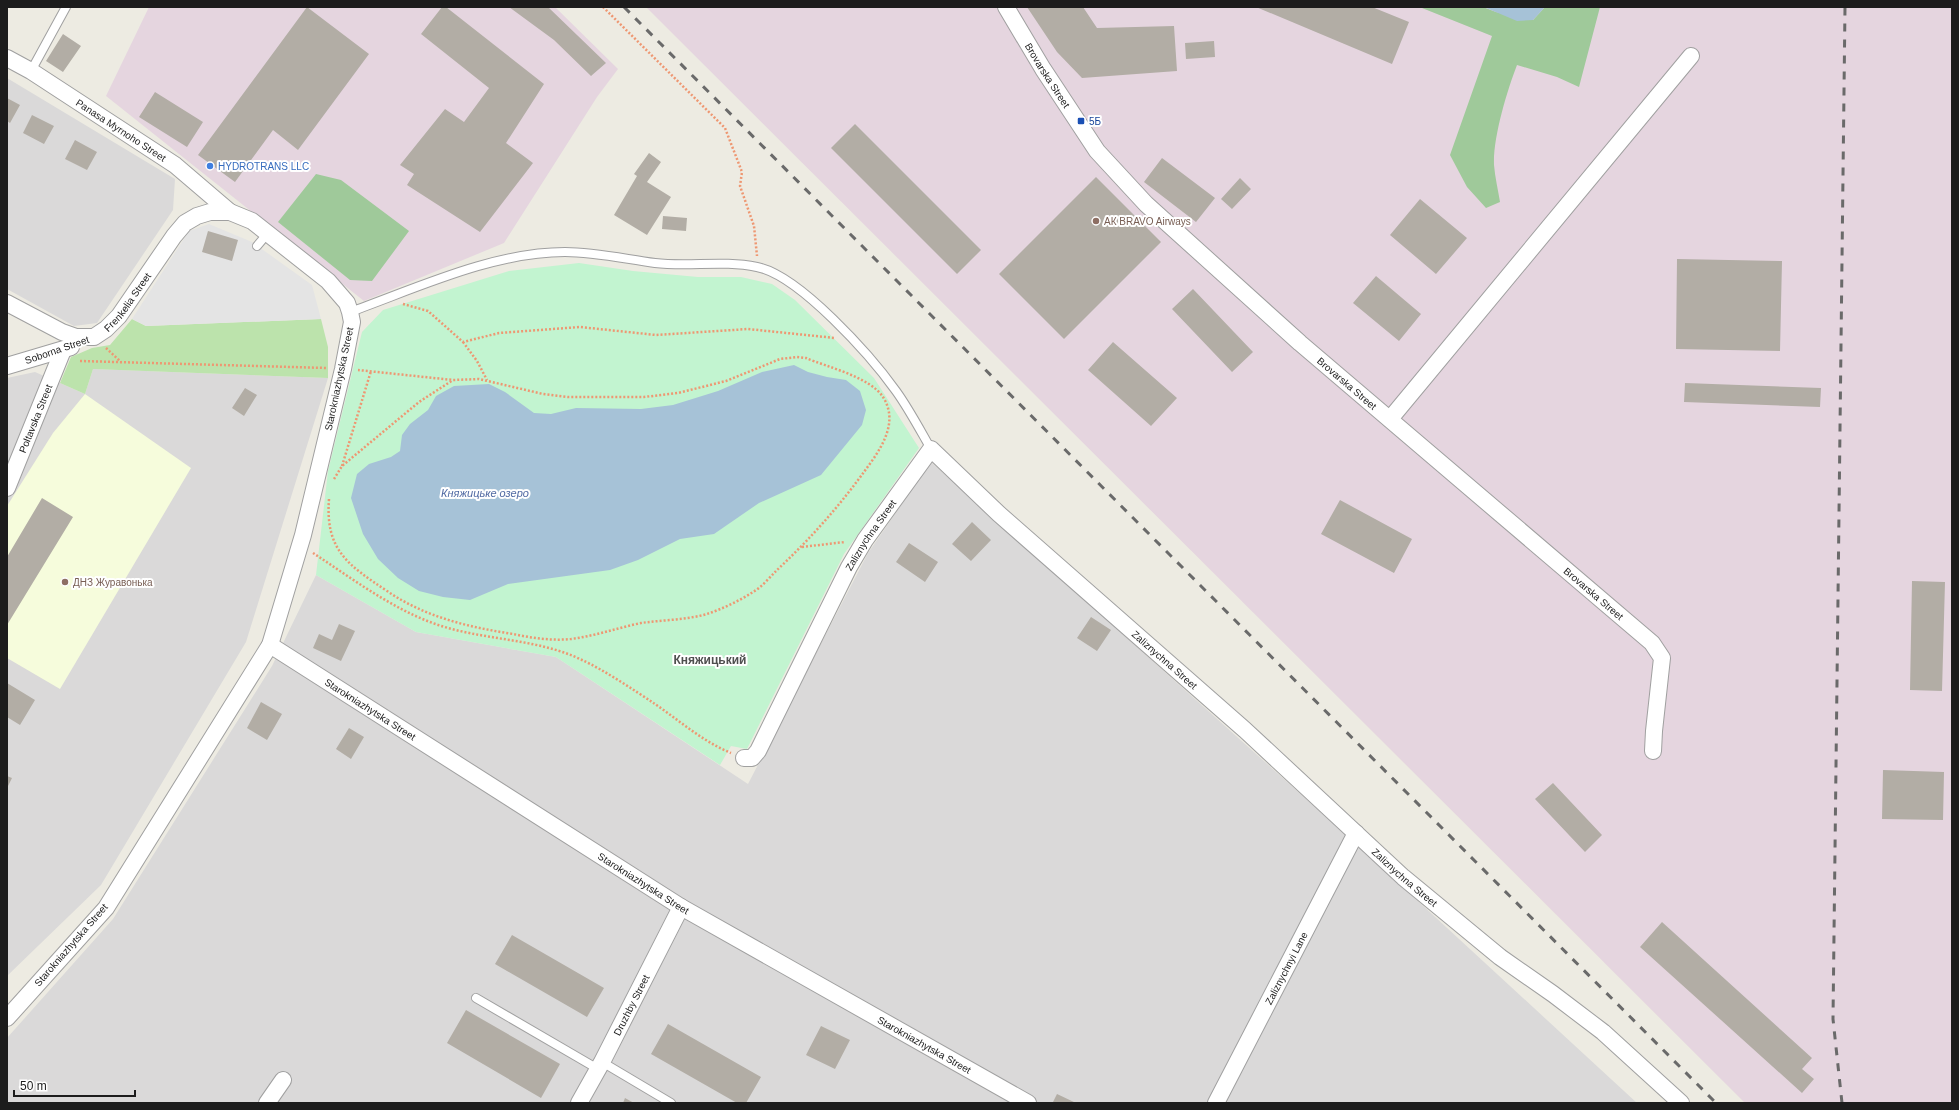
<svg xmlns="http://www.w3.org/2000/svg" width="1959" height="1110" font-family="Arial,sans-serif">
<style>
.residential{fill:#dad9d9}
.industrial{fill:#e5d5df}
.education{fill:#f6fcdc}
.grass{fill:#bce3ac}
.forest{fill:#9fc99a}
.park{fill:#c2f4d0}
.parking{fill:#e4e4e4}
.water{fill:#a6c2d7}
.building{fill:#b2ada5}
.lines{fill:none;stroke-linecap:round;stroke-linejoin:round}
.service-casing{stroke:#a0a0a0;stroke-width:10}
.minor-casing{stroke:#a0a0a0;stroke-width:18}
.path{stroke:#ee9772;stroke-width:2.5;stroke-dasharray:2 2;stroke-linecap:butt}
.service{stroke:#fff;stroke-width:8}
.minor{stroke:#fff;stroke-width:16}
.rail{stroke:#6a6a6a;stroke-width:3;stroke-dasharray:8 8;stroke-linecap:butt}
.transit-dot{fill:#1a4fb4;stroke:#fff;stroke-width:1.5}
.shop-dot{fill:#3f7fe0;stroke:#fff;stroke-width:1.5}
.education-dot{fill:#8d6e63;stroke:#fff;stroke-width:1.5}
.labels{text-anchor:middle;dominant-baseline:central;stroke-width:4;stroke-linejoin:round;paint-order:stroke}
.street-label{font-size:10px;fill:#1c1c1c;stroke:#fff}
.transit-label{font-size:10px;fill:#164399;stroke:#fff;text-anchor:start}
.shop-label{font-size:10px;fill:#366cbe;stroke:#fff;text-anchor:start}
.education-label{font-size:10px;fill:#785e54;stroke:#fff;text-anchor:start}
.water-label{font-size:11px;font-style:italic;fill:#516aa3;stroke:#fff}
.quarter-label{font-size:12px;font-weight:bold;fill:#4f4f4f;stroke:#fff}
</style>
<rect width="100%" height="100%" fill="#edebe2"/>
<path class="residential" d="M7 78 175 179 173 210 97 323 74 326 7 289Z
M93 369 328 378 246 642 101 885 7 976V378L35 372 85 394Z
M931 462 1343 832 1637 1103H7V1038L113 919 272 666 316 575 416 632 556 657 748 784 868 553Z"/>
<path class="industrial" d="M149 7H555L618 69 597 97 504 243 364 301 106 96Z
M646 7H1952V1103H1745Z"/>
<path class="education" d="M85 394 191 468 60 689 7 658V506L53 433Z"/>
<path class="grass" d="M132 319 146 326 321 319 328 347V378L93 369 85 394 60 383 71 357 92 348 110 345Z"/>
<path class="forest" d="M1406 7H1483L1496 12 1533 20 1545 7H1600L1579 87 1557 77 1517 65C1507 91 1493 137 1494 165 1495 177 1498 190 1500 202L1486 208 1467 187 1450 155 1492 36 1422 8Z
M316 174 341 180 409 231 372 281 350 280 278 222Z"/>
<path class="park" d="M579 263 633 271 698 277H741L772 284 795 300 874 378 919 448 844 554 747 749 731 746 720 765 556 657 416 632 316 575 328 471 362 332 383 310 509 271Z"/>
<path class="parking" d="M209 224 252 242 312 285 321 319 146 326 132 319 189 231Z"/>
<path class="water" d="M1484 7H1545L1533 20 1517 21Z
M794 365 808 372 827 377 846 380 860 391 866 410 862 425 821 475 759 503 714 534 680 539 638 560 610 570 508 584 470 600 443 597 419 591 398 578 378 559 363 534 351 498 357 474 369 464 391 457 400 451 402 435 410 424 428 410 436 396 454 386 489 384 505 392 534 413 551 414 576 408 641 409 673 405 718 391 762 372Z"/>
<path class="building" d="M307 7 369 54 298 150 273 130 235 182 198 155Z
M442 7H446L544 84 506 143 533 163 480 232 407 185 414 174 400 165 445 109 464 122 489 88 421 34Z
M509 7H548L606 63 591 76 554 40Z
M1027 7H1083L1097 28 1174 26 1177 71 1082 78 1057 52Z
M1256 7H1372L1409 22 1392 64Z
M63 34 81 46 63 72 46 61Z
M1214 41 1215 57 1186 59 1185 43Z
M155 92 203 122 187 147 139 117Z
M7 98 20 105 10 123 7 121Z
M32 115 54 126 44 144 23 133Z
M855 124 981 250 957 274 831 148Z
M75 140 97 152 87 170 65 159Z
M649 153 661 162 647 182 671 197 647 235 614 215 637 176 634 174Z
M1162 158 1215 198 1196 222 1144 182Z
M1096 177 1161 242 1064 339 999 274Z
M1240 178 1251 189 1232 209 1221 199Z
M1420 199 1467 238 1436 274 1390 235Z
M663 216 687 218 686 231 662 229Z
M208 231 238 240 232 261 202 252Z
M1677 259 1782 261 1780 351 1676 349Z
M1376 276 1421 314 1399 341 1353 303Z
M1193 289 1253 352 1232 372 1172 309Z
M1113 342 1177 398 1151 426 1088 370Z
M1685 383 1821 388 1820 407 1684 402Z
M245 388 257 395 244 416 232 408Z
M42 498 73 517 7 625V557Z
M1340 500 1412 539 1394 573 1321 534Z
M972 522 991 540 971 561 952 544Z
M909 543 938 562 925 582 896 562Z
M1912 581 1945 582 1942 691 1910 690Z
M1091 617 1111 630 1097 651 1077 638Z
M339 624 355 631 341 661 313 648 319 634 332 640Z
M7 683 35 700 20 725 7 717Z
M261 702 282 714 267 740 247 728Z
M349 728 364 737 351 759 336 749Z
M1883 770 1944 772 1943 820 1882 819Z
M7 776 12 778 7 788Z
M1553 783 1602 835 1585 852 1535 799Z
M1662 922 1812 1058 1802 1069 1814 1079 1802 1093 1640 947Z
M512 935 604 988 587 1017 495 964Z
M466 1010 560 1064 541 1098 447 1043Z
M668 1024 761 1077 746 1103H737L651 1054Z
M821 1026 850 1040 835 1069 806 1055Z
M1057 1094 1076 1103H1055L1053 1102Z
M625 1098 634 1103H623Z"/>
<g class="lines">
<g class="service-casing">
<path id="service" d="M31 71 66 7
M257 246 268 233
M350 312C417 288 493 252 565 252 595 252 625 259 655 263 689 267 723 260 757 267 799 275 871 356 896 391 909 409 920 430 931 449
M476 998 598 1069
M602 1062 671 1103"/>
</g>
<g class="minor-casing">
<g id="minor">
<path id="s1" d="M1006 7 1043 69 1097 151 1146 204 1300 343 1652 643 1662 658 1654 731 1653 751"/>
<path id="s2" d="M7 58 31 71 175 165 230 212"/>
<path id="s3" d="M7 303 62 332 76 337H94L106 329 119 316 174 236 185 223 197 216 210 212H230L252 221 328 281 347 303 350 312 352 322 343 369 303 535 270 645 106 908 7 1018"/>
<path d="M7 366 71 347"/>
<path d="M1390 419 1691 56"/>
<path id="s4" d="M7 488 63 350"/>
<path id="s5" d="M270 645 681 907 1028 1103"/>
<path id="s6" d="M744 758H752L758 751 849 567 865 540 931 449 999 514 1245 730 1403 877 1500 957 1553 994 1603 1032 1681 1103"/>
<path d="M267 1103 283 1080"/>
<path id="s7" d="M579 1103 602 1062 681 907"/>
<path id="s8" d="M1216 1103 1356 833"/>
</g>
</g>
<path class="path" d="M603 7 725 128 742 172 740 186 754 226 757 256
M403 304 428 311 463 342 499 333 580 327 656 335 748 329 835 338
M463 342 477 361 487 380
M106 348 121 362
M80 361 327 368
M342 466 371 371
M334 479 342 466 419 402 453 380
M329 499C325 550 348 565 387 591 425 617 468 627 513 634 532 638 552 641 571 639 595 636 617 628 641 623 662 620 686 620 707 614 722 609 739 601 753 592 762 587 770 577 777 570 808 541 836 510 861 476 877 454 901 425 883 397 870 377 827 367 806 358L797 357 780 359 726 381 678 393 644 397H568L543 394 479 379 453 380 358 370
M802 547 845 542
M313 553C350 577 388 606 430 622 479 641 535 637 582 660 604 670 634 690 655 704 680 721 702 741 731 753"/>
<use href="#service" class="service"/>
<use href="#minor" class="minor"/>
<path class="rail" d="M624 7 1716 1103
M1842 1103 1833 1019 1845 7"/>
</g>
<rect class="transit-dot" x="1077" y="117" width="8" height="8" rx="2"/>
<circle class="shop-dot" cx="210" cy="166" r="4"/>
<g class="education-dot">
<circle cx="1096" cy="221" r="4"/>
<circle cx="65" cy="582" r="4"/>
</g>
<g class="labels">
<g class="street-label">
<text stroke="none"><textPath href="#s1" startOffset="80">Brovarska Street</textPath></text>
<text stroke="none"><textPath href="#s2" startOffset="135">Panasa Myrnoho Street</textPath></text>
<text stroke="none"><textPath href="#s3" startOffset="144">Frenkelia Street</textPath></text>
<text transform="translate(57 350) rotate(-19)">Soborna Street</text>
<text transform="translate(339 379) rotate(-78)">Starokniazhytska Street</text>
<text stroke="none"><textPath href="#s1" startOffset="512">Brovarska Street</textPath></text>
<text stroke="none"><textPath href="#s4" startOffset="75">Poltavska Street</textPath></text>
<text stroke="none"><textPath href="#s6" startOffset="261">Zaliznychna Street</textPath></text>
<text stroke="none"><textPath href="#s1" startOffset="836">Brovarska Street</textPath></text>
<text stroke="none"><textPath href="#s6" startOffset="681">Zaliznychna Street</textPath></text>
<text stroke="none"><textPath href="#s5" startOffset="119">Starokniazhytska Street</textPath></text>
<text stroke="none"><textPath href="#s6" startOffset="1005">Zaliznychna Street</textPath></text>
<text stroke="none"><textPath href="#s5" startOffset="443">Starokniazhytska Street</textPath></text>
<text transform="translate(71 945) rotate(-49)">Starokniazhytska Street</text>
<text stroke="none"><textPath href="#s8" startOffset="152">Zaliznychnyi Lane</textPath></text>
<text stroke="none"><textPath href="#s7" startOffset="111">Druzhby Street</textPath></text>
<text stroke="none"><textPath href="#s5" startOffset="767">Starokniazhytska Street</textPath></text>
</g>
<g class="transit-label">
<text x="1089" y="121">5Б</text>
</g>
<g class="shop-label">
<text x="218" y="166">HYDROTRANS LLC</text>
</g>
<g class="education-label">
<text x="1104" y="221">АК BRAVO Airways</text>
<text x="73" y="582">ДНЗ Журавонька</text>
</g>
<g class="water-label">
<text x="485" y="493">Княжицьке озеро</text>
</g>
<g class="quarter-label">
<text x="710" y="660">Княжицький</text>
</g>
</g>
<rect width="1959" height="1110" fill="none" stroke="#1c1c1c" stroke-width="16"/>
<path d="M14 1090v6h121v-6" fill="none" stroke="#1c1c1c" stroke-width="2"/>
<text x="20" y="1090" font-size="12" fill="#1c1c1c" stroke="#ffffff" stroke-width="3" paint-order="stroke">50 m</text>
</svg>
